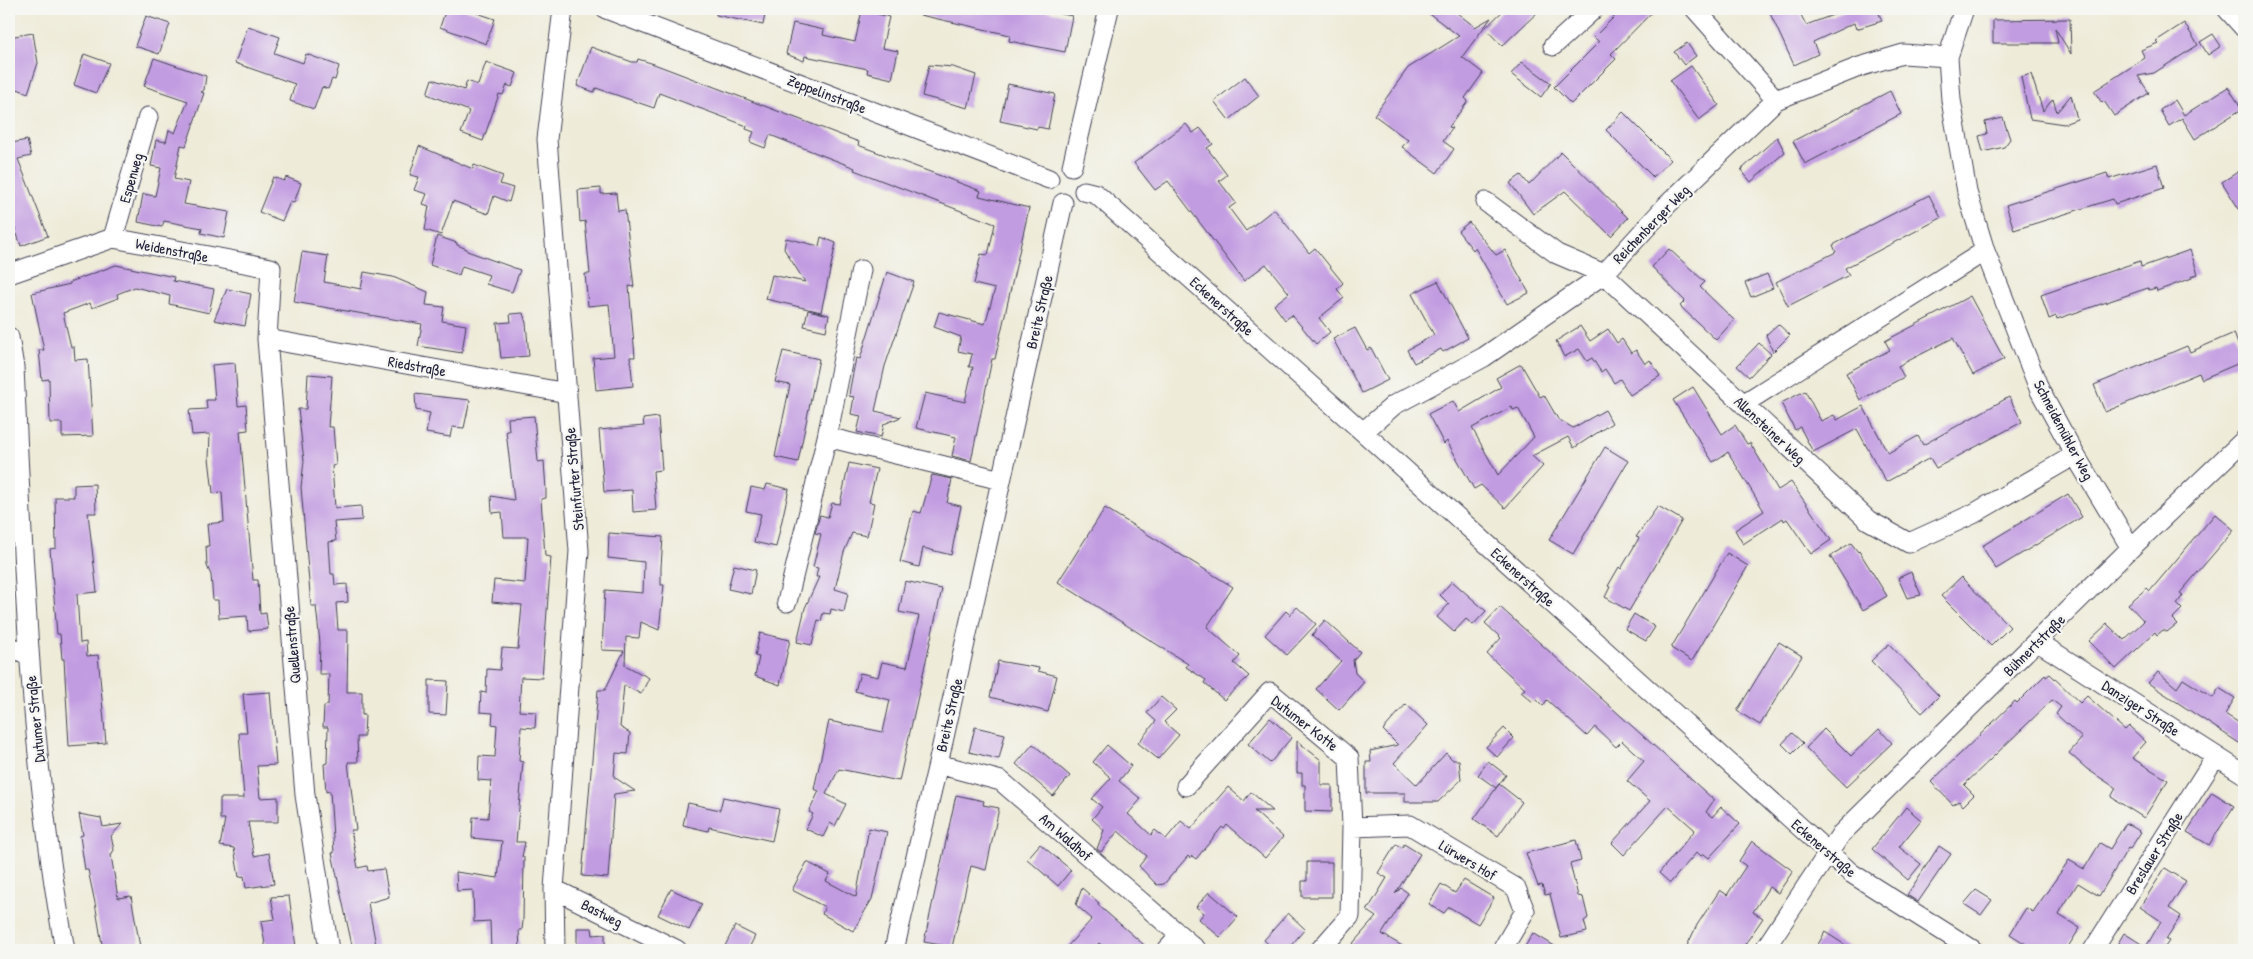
<svg xmlns="http://www.w3.org/2000/svg" width="2253" height="959" font-family="'Patrick Hand',sans-serif">
<style>
.building{fill:#c29ce1;fill-rule:evenodd}
.lines{fill:none;stroke-linecap:round;stroke-linejoin:round}
.minor-casing{stroke:#414053;stroke-width:21}
.minor{stroke:#fff;stroke-width:19}
.labels{text-anchor:middle;dominant-baseline:central;stroke-width:4.5;stroke-linejoin:round;paint-order:stroke}
.street-label{font-size:15px;fill:#22223b;stroke:#f6f6f2}
</style>
<rect width="100%" height="100%" fill="#f6f6f2"/>
<filter id="ink" filterUnits="userSpaceOnUse"><feTurbulence type="fractalNoise" baseFrequency=".02" numOctaves="2"/><feDisplacementMap in="SourceGraphic" scale="10" xChannelSelector="R" yChannelSelector="G"/><feConvolveMatrix kernelMatrix="1 2 1 2 8 2 1 2 1" color-interpolation-filters="sRGB"/></filter>
<filter id="wash" filterUnits="userSpaceOnUse"><feTurbulence type="fractalNoise" baseFrequency=".0096" numOctaves="4" result="noise"/><feDisplacementMap in="SourceGraphic" scale="20" xChannelSelector="R" yChannelSelector="G"/><feGaussianBlur stdDeviation="1.12" result="paint"/><feColorMatrix in="noise" values="0 0 0 0 0 0 0 0 0 0 0 0 0 0 0 0 0 1.4 0 .05"/><feComposite in="paint" operator="in"/></filter>
<g filter="url(#wash)">
<rect width="100%" height="100%" fill="#eeebd8"/>
<g id="blocks">
<path class="building" d="M446 9H465L495 19 486 44 440 27Z
M717 9H766L763 25 716 15Z
M921 9H1038L1072 16 1065 52 1009 41 1010 35 920 15Z
M1423 9H1452L1475 27 1491 18 1462 57 1483 73 1465 98 1468 101 1449 127 1452 128 1443 141 1454 149 1437 173 1402 147 1408 140 1374 115 1408 68 1459 36Z
M1505 9H1541L1502 46 1485 28Z
M1622 9H1655L1611 54 1616 59 1571 104 1554 87 1599 42 1594 37Z
M1768 9H1798L1806 25 1849 9H1883L1878 11 1882 21 1856 29 1854 23 1813 42 1818 54 1794 65Z
M862 10 889 17 882 48 898 51 892 79 867 73 868 69 805 56 804 61 786 54 793 23 824 30 823 35 855 42Z
M146 16 170 24 159 54 135 46Z
M2070 19 2071 54 2055 28 2058 43H1993V20Z
M2184 23 2198 45 2154 73 2138 76 2149 93 2114 116 2104 101 2102 103 2094 91 2145 58 2141 50 2158 43 2156 41Z
M248 26 280 37 274 53 303 63 306 54 339 66 335 80 332 79 328 89 322 87 314 109 290 101 295 84 235 63Z
M33 33 38 63 28 93 9 86V37Z
M2213 34 2221 46 2208 55 2200 42Z
M1687 43 1696 56 1684 65 1674 52Z
M591 47 632 62H637L638 59 654 64 859 142 858 145 981 191 979 196 1029 208 995 359H992L971 461 952 456 956 437 916 428 925 393 965 402 973 367H969L972 354 958 351 961 337 934 327 939 312 985 324 995 289 974 284 981 254 988 255 995 224 854 170 855 168 770 135 765 148 750 142 754 132 746 129 747 126 659 93 654 108 596 88 594 92 577 86Z
M84 54 109 63 96 93 74 85Z
M154 58 206 76 204 90 201 92 204 93 186 146 181 145 174 179 189 182 184 204 229 212 224 238 201 233 202 228 164 221 162 227 138 222 143 194 155 196 161 168 151 166 156 140 166 142 169 130 175 133 188 101 144 86Z
M486 62 517 73 512 87 507 85 503 95 499 94 483 141 461 133 469 111 427 94 432 79 464 90 467 81 478 85Z
M1522 62 1551 83 1541 97 1511 74Z
M929 65 953 67 976 75 968 108 922 96Z
M1691 66 1719 105 1699 120 1670 81Z
M2031 74 2043 111 2053 99 2057 112 2071 95 2077 119 2064 124 2030 119 2021 77Z
M1245 77 1259 96 1229 120 1214 101Z
M1008 84 1055 94 1048 129 1038 127 1037 129 1000 121Z
M2228 87 2242 109 2195 139 2182 118 2169 126 2160 110 2175 100 2184 115Z
M1890 91 1901 114 1805 164 1793 141Z
M1623 112 1671 160 1653 177 1606 130Z
M2003 118 2010 139 2004 147 1983 152 1979 136 1987 134 1985 122Z
M1186 124 1193 133 1200 128 1213 144 1207 148 1227 175 1219 181 1236 203 1229 208 1246 231 1274 209 1309 253 1315 248 1343 283 1337 289 1344 298 1319 318 1330 332 1316 344 1292 315 1285 320 1274 305 1289 293 1266 264 1244 281 1168 181 1155 190 1134 163Z
M1777 137 1785 152 1751 182 1741 170Z
M9 139H11L12 143 27 140 31 156 18 159 48 236 21 246 9 210Z
M419 146 473 169 474 165 503 176 500 184 513 188 509 202 494 196 488 214 453 201 441 235 425 230 429 206 423 204 427 194 414 190 419 177 410 175Z
M1561 152 1628 218 1611 236 1565 191 1533 214 1510 183 1521 175 1529 185Z
M2157 164 2164 188 2115 204 2113 199 2014 230 2006 205 2107 173 2109 179Z
M2244 168V217L2222 182Z
M273 177 284 181 286 177 301 183 294 203 290 202 282 221 259 212Z
M601 188V194L616 193 618 211 625 210 634 287 629 286 635 357H630L633 386 596 390 593 358 614 356 609 304 588 306 585 274H590L585 221 580 222 578 190Z
M1929 195 1941 218 1845 268 1849 275 1788 306 1776 282 1836 252 1833 245Z
M1469 222 1496 255 1505 250 1529 293 1507 304 1475 248 1473 250 1458 231Z
M437 236 457 243V245L467 249V251L520 270 512 292 486 284 489 275 462 266 459 275 430 265Z
M821 237 836 243 821 312 766 299 772 275 805 282 784 249 786 238 819 246Z
M1669 249 1705 282 1700 287 1734 320 1716 340 1680 306 1685 301 1652 267Z
M2190 250 2198 274 2191 276 2192 278 2157 291 2156 288 2149 290 2148 288 2057 319 2056 316 2049 319 2041 295 2140 261 2141 267Z
M302 252 328 256 324 282 361 289 364 272 393 277 428 292 426 305 444 307 442 321 466 325 462 353 418 346 422 324 294 302Z
M116 265 174 277 173 281 214 289 209 313 169 304 170 296 135 287 117 294 118 298 92 308 90 303 63 313 71 347H74L75 360 88 359 93 436 62 437V423H50L49 379 42 380 39 350H44L32 293 70 284V282Z
M887 272 914 282 885 366 875 411 901 417 884 424 881 437 857 432 861 416 851 414 854 397 849 396 850 388 856 358 860 359Z
M1767 274 1773 288 1751 297 1745 283Z
M1438 281 1468 338 1443 352 1441 349 1414 363 1407 350 1434 335 1412 294Z
M227 289 251 294 245 326 214 320Z
M1970 296 2004 359 1973 375 1953 338 1898 366 1904 377 1860 400 1846 373 1890 350 1885 341Z
M808 310 829 315 826 331 804 326Z
M523 313 526 323 529 356 501 358 497 323 511 322 510 314Z
M1778 324 1790 335 1773 352 1766 335Z
M1580 326 1590 341 1608 329 1617 343 1622 339 1631 353 1636 350 1645 364 1650 360 1660 376 1630 395 1620 379 1614 383 1605 369 1601 372 1592 358 1587 361 1579 349 1564 357 1556 341Z
M1355 328 1367 350 1371 348 1388 380 1362 393 1333 339Z
M2234 333 2244 361 2202 379 2199 373 2105 412 2094 385 2187 346 2190 352Z
M1759 343 1771 354 1749 377 1737 366Z
M783 351 819 359 798 462 775 457 790 385 775 382Z
M235 363 238 406 246 405 248 430 240 431 253 580H258L260 614 266 613 268 629 248 631 247 616 219 618 218 600H213L211 575 207 566 206 546H209L207 524 224 522 222 492 213 493 209 458 210 434 192 435 189 410 207 409 206 400H215L212 365Z
M1521 364 1540 397 1544 395 1558 419 1573 428 1605 410 1612 423 1574 448 1568 437 1532 456 1543 466 1505 508 1481 485 1474 489 1447 441 1444 444 1428 414 1453 401 1459 412 1501 387 1496 378ZM1512 407 1513 410 1518 408 1534 437 1498 475 1472 428Z
M308 374 332 376 328 427H333L336 465 332 466 335 508 361 506 362 520 334 522 336 541 329 542 331 574H334L335 585 347 584 348 602 336 603 338 630H348L347 692H362V715H365L364 737H357L358 762H348L356 830H351L358 868 367 866 368 871 384 869 389 897 368 903 377 950H353L332 853H334L330 791 326 792 324 764 327 763 328 727H323L324 706 328 705 329 674H319L320 643 316 606H311L301 487 304 461 298 409H306Z
M1693 387 1722 434 1735 425 1747 444 1750 443 1778 490 1791 482 1831 540 1811 554 1787 519 1784 521 1783 518 1743 544 1735 530 1764 511 1728 452 1713 462 1673 400Z
M1805 391 1821 421 1834 415 1837 420 1863 406 1888 453 1918 436 1923 445 2009 397 2022 422 1936 468 1930 458 1886 482 1857 429 1813 452 1800 427 1795 430 1781 403Z
M415 394 470 400 464 428 452 427 450 437 426 433 430 413 416 410Z
M534 416 538 462 544 461 546 490V498L541 499 545 556 551 557 542 678 521 677 519 711 536 712 535 728 521 727 519 761 523 762 516 842H525L522 857H524L523 921 522 930H519L520 950H491L490 921 474 922 473 890 457 891 456 872 498 878 502 841 472 838 473 817 488 818 491 781 478 780 479 756 495 757 497 725 492 724 493 713 480 712 481 692 486 693 487 669 500 670 502 648 518 649 522 605 492 602 494 580 525 583 528 537H504L502 512 492 513 491 496 514 500 506 431H509L508 418Z
M658 417 662 470 653 471 656 510 633 512 632 490 604 492 599 430 644 426 643 419Z
M1605 447 1628 461 1573 554 1549 540Z
M849 463 877 469 869 502 874 503 867 536 852 533 844 552 835 589 848 593 844 612 831 609 830 614 823 613 821 621 818 620 812 645 797 642 805 608 819 577H816L818 568 813 567 821 534 815 533 820 515 828 517 832 503 840 504Z
M932 475 952 479 947 503 961 506 951 555 923 548 919 567 900 562 913 511 921 513Z
M95 484 96 513H88L97 592 77 594 80 643 86 642 87 656 98 655 106 743 69 746 64 659H62L60 634H57L50 549 56 548 55 497H74V485Z
M767 484 789 489 776 547 754 542 761 514 746 511 751 487 765 490Z
M2068 494 2082 517 1996 569 1982 546Z
M1658 506 1682 520 1629 611 1605 597 1610 587 1608 586 1619 567 1621 569 1639 538 1636 537Z
M1105 508 1233 587 1207 627 1240 656 1234 663 1249 676 1224 700 1204 683 1206 680 1186 667 1188 664 1058 582Z
M2215 514 2234 530 2180 593 2183 595 2177 604 2182 609 2172 619 2177 624 2167 632 2163 630 2157 635 2155 632 2116 669 2089 641 2107 624 2124 640 2144 621 2128 604 2147 588 2150 591Z
M609 533 663 537 661 567V585H664L659 630 641 622 639 638 626 637 625 665 649 678 641 694 624 685 620 727 630 733 628 754 616 753 614 777 635 791 614 794 608 878 582 876 598 690H605L624 651 602 650 605 590 643 593 644 562 608 558Z
M1851 543 1858 552 1859 551 1887 596 1863 610 1830 556Z
M1727 553 1748 566 1692 661 1671 648Z
M734 565 756 570 751 594 728 589Z
M1911 572 1921 595 1907 598 1898 578Z
M1961 577 2010 627 1991 646 1941 596Z
M905 581 942 589 899 781 839 769 826 794 846 804 835 826 830 823 823 837 806 829 813 814 809 812 819 791 814 789 829 721 883 732 890 700 855 691 860 673 878 677 882 662 907 667 919 616 899 612Z
M1452 581 1486 611 1473 625 1466 619 1454 632 1437 617 1449 604 1440 595Z
M1297 607 1316 624 1287 655 1265 635 1286 611 1290 615Z
M1500 607 1714 800 1706 812 1712 817 1721 807 1740 824 1709 858 1704 854 1701 856 1697 852 1670 883 1659 873 1695 830 1668 806 1624 855 1612 843 1650 801 1627 781 1644 761 1622 741 1616 747 1595 727 1587 736 1547 700 1543 706 1536 699 1533 702 1521 692 1525 689 1487 654 1501 638 1485 623Z
M1634 614 1655 627 1646 641 1625 629Z
M1325 620 1360 652 1353 660 1355 673 1364 682 1339 710 1316 689 1341 661 1312 635Z
M760 633 790 640 780 685 755 676 759 657 755 656Z
M1779 642 1802 656 1760 725 1737 711Z
M1889 644 1939 696 1922 713 1871 661Z
M998 661 1039 668 1038 671 1057 676 1048 712 990 697Z
M2158 672 2177 688 2183 679 2213 698 2219 688 2235 698 2225 714 2244 726V734L2239 743 2148 683Z
M2050 674 2080 703 2087 696 2125 730 2129 726 2146 742 2132 758 2168 780 2144 818 2111 797 2116 788 2087 769 2069 753 2082 738 2056 714 2061 707 2052 700 1964 785 1974 795 1963 806 1959 801 1953 805 1931 782 2015 701 2017 703 2045 675 2046 677Z
M429 680 448 681 446 715 429 714Z
M270 692 276 765 257 766 260 798 278 797V822H248L254 856 269 853 274 884 246 888 244 876 239 877 234 848 220 846 225 819H220V798H244L239 733H247L243 694Z
M1161 697 1176 710 1164 722 1179 735 1158 759 1138 743 1156 721 1147 713Z
M1406 704 1428 725 1394 763 1417 785 1446 753 1453 760H1459L1461 780 1438 802H1405V793H1366V762H1371L1370 751 1398 745 1383 730Z
M1270 718 1292 737 1270 763 1248 744Z
M975 727 1005 734 999 759 969 752Z
M1504 728 1514 738 1497 757 1486 747Z
M1824 729 1851 756 1879 729 1892 743 1846 787 1806 748Z
M1792 733 1803 743 1792 754 1782 744Z
M1297 741 1321 760V785H1332V812L1305 811V785H1302V773H1297Z
M1033 744 1070 776 1053 796 1016 764Z
M1107 745 1131 766 1119 781 1141 799 1128 814 1151 835 1155 830 1166 839 1181 821 1191 829 1228 787 1244 801 1251 792 1273 811H1254L1283 837 1265 858 1227 825 1224 829 1222 827 1196 859 1192 856 1190 858 1188 856 1164 884 1157 885 1139 866 1147 856 1118 831 1101 852 1097 849 1104 830 1092 819 1102 807 1092 799 1111 778 1093 762Z
M1488 761 1506 775 1496 788 1478 775Z
M1499 784 1522 802 1498 836 1474 819Z
M2212 792 2234 806 2209 845 2187 832Z
M956 795 984 801 983 805 999 808 986 870 971 866 952 947 924 942Z
M723 797 779 809 772 841 709 827 708 831 683 825 688 803 720 810Z
M1906 807 1921 820 1899 847 1921 864 1908 880 1872 849Z
M79 814 101 818 103 827 122 824 111 836 114 850 111 855 118 898 131 896 140 947 127 950H103L95 903 88 870H85L80 836 83 835Z
M2126 823 2141 832 2130 849 2128 848 2099 896 2078 883 2061 910 2059 915 2080 928 2066 950H2035L2010 934 2026 908 2033 912 2069 860 2084 869 2100 843 2110 849Z
M869 828 887 832 872 899 853 931 822 914 825 907 792 890 807 862 830 874 826 881 856 897Z
M1576 840 1581 861 1570 864 1578 896 1583 897 1588 918 1584 921 1587 932 1561 938 1550 894 1545 895 1542 885 1538 886 1526 853Z
M1752 841 1793 871 1778 893 1769 887 1753 912 1763 918 1741 950H1685L1697 925 1720 890 1727 895 1746 866 1739 861Z
M1040 844 1071 870 1058 886 1027 859Z
M1396 844 1402 848 1404 844 1420 854 1395 894 1401 888 1408 893 1382 934 1409 950H1347L1376 917 1367 911 1387 878 1378 873Z
M1939 846 1951 854 1918 902 1907 895Z
M1307 862H1332V897H1302V881H1307Z
M2165 868 2186 881 2169 908 2181 916 2166 939 2169 941 2163 950H2114L2124 933 2146 947 2161 921 2140 907Z
M1464 880 1494 898 1478 924 1449 907 1444 913 1429 904 1441 884 1455 893Z
M1082 888 1099 903 1098 905 1150 950H1107L1099 943 1092 950H1064L1092 919 1076 905Z
M671 889 702 904 689 930 658 915Z
M1976 890 1992 900 1981 915 1964 904Z
M1209 892 1238 917 1220 937 1199 919 1204 913 1196 907Z
M289 896 296 947 292 948V950H266L261 921 275 919 271 897Z
M1288 913 1305 929 1287 950H1275L1264 940Z
M735 926 755 936 748 950H723Z
M577 928H592L593 935 605 934V950H577Z
M1825 932 1853 950H1815Z
M1533 933 1561 950H1523Z"/>
</g>
</g>
<g filter="url(#ink)">
<use href="#blocks" fill-opacity="0" stroke="#414053" stroke-width="1"/>
<g class="lines">
<g class="minor-casing">
<path id="minor" d="M606 9 1049 179
M1695 9 1776 100
M1964 9 1948 57 1951 100 1967 192 1985 251 2040 391 2075 455 2131 548
M2227 9 2244 28
M1553 46 1594 9
M1072 166 1109 9
M1084 191 1096 194 1363 432 1851 873 1973 950
M1486 202 1557 254 1604 274 1868 520 1909 543 1973 514 2075 455
M113 238 148 117
M9 274 113 238 271 268 267 339 305 795 329 950
M9 337 14 367C23 562 30 758 65 950
M267 339 567 393
M1743 404 1985 251
M1363 432 1394 405 1484 357 1604 274 1667 205 1776 100 1859 67 1903 54 1948 57
M827 437 1001 480
M787 602 827 437 861 270
M2038 642 2244 774
M9 646 28 655
M938 764 1001 781 1197 950
M1186 786 1270 692 1349 758 1352 827 1350 916 1320 950
M1352 827 1410 825 1516 888 1525 911 1502 950
M554 889 677 950
M555 950 554 889 579 551 547 139 563 9
M894 950 938 764 1063 203
M1167 950 1180 936
M1764 950 1841 834 2131 548 2244 440
M2093 950 2216 756"/>
</g>
<use href="#minor" class="minor"/>
</g>
</g>
<g class="labels">
<g class="street-label">
<text transform="translate(827 94) rotate(21)">Zeppelinstraße</text>
<text transform="translate(131 178) rotate(-74)">Espenweg</text>
<text transform="translate(1651 224) rotate(-46)">Reichenberger Weg</text>
<text transform="translate(172 250) rotate(11)">Weidenstraße</text>
<text transform="translate(1222 306) rotate(42)">Eckenerstraße</text>
<text transform="translate(1039 312) rotate(-77)">Breite Straße</text>
<text transform="translate(417 366) rotate(10)">Riedstraße</text>
<text transform="translate(1770 430) rotate(43)">Allensteiner Weg</text>
<text transform="translate(2064 430) rotate(62)">Schneidemühler Weg</text>
<text transform="translate(574 479) rotate(-95)">Steinfurter Straße</text>
<text transform="translate(1523 577) rotate(42)">Eckenerstraße</text>
<text transform="translate(292 645) rotate(-95)">Quellenstraße</text>
<text transform="translate(2034 645) rotate(-45)">Bühnertstraße</text>
<text transform="translate(2141 708) rotate(33)">Danziger Straße</text>
<text transform="translate(949 715) rotate(-77)">Breite Straße</text>
<text transform="translate(35 719) rotate(-96)">Dutumer Straße</text>
<text transform="translate(1305 723) rotate(38)">Dutumer Kotte</text>
<text transform="translate(1066 837) rotate(41)">Am Waldhof</text>
<text transform="translate(1824 848) rotate(41)">Eckenerstraße</text>
<text transform="translate(2154 853) rotate(-58)">Breslauer Straße</text>
<text transform="translate(1468 860) rotate(31)">Lürwers Hof</text>
<text transform="translate(602 913) rotate(27)">Bastweg</text>
</g>
</g>
<rect width="2253" height="959" fill="none" stroke="#f6f6f2" stroke-width="30"/>
</svg>
